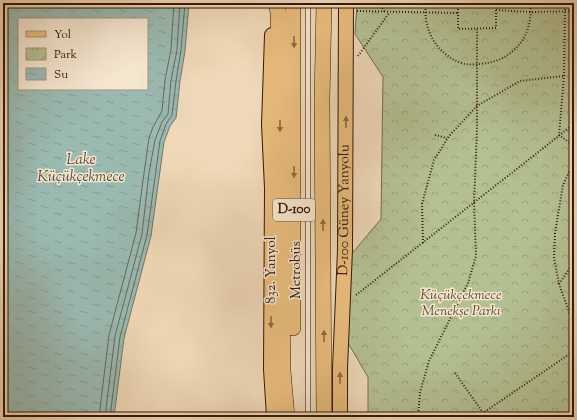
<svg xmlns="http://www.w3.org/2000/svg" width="577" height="420" font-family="'Sorts Mill Goudy',serif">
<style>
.park{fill:url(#park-crowns);stroke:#746c4c}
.water{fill:url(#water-ripples);stroke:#71786d;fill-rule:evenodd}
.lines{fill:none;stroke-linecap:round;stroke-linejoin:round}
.shore{stroke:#67685c;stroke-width:1}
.service-casing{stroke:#634732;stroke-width:6}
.primary-casing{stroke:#341706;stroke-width:16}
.trunk-casing{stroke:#341706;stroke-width:16}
.path{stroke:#341706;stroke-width:2;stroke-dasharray:1 2;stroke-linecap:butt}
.service{stroke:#f5e6d0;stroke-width:4.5}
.primary{stroke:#e8bc7c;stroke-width:14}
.trunk{stroke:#e8bc7c;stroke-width:15}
.oneway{fill:#8e6a41}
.labels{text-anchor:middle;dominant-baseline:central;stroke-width:3;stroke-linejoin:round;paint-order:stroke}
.shield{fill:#f5e6d0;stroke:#6e5543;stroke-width:1}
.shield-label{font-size:13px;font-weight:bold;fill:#341706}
.street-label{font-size:14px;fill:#341706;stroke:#f5e6d0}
.park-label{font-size:14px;font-style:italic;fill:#5a4a30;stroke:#f5e6d0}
.water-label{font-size:15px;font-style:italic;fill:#534839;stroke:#f5e6d0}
</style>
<defs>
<pattern id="park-crowns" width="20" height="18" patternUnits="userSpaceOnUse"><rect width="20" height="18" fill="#b4c092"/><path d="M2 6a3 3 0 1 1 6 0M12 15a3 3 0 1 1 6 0" fill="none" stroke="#9ba47c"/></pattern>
<pattern id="water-ripples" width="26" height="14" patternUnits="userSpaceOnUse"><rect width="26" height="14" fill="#9ab9b1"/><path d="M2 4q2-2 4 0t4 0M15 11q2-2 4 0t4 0" fill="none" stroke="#859e97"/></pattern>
</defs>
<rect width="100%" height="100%" fill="#efd8b7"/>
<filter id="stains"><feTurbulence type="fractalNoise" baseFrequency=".005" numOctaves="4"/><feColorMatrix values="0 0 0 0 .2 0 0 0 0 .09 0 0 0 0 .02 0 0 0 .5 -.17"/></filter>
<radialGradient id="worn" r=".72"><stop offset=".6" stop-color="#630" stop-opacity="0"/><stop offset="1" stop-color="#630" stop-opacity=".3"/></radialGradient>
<path class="park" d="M357 3H574V417H368V377L348 343 349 257 381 219 383 77 355 34Z"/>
<path class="water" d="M3 3H189L185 51 180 81 176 118 170 126 164 142 151 236 124 338 114 417H3ZM19 19H147V89H19Z"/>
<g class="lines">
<path class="shore" d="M99 417 109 335 136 233 144 173 149 138 153 127 162 111 165 80 171 49 174 3
M105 417 115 336 142 234 149 173 155 140 162 122 168 114 171 80 177 50 180 3
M110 417 120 337 147 235 160 141 166 124 172 115 176 81 181 50 185 3"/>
<g class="service-casing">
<path id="service" d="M308 417V3"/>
</g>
<g class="primary-casing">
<g id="primary">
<path d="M272 35 269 125 272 188 271 369 274 417"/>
<path id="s1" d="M340 417V368L345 250 346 3"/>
</g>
</g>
<g class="trunk-casing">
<path id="trunk" d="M276 3 278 12 283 371 287 417
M324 3 322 100 324 417
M293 328V3"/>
</g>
<path class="path" d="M379 3 385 12
M426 3C422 30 438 57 465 64 472 65 480 64 487 63 516 58 534 33 530 3
M458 3V29L496 28V3
M565 3 564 76 559 135 574 146
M496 10 531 12 574 11
M357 11 458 13
M358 56 389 13
M435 135 447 138
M574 161 563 185 555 233 554 258 559 284 574 325
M423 243 422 204 434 160 449 136 477 106 520 81 564 76
M559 284 574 262
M356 295 574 124
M455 373 486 417
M418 417 420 392 429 361 468 283 476 256 474 203 477 128V29
M477 417 574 351"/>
<use href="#service" class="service"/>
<use href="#primary" class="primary"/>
<use href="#trunk" class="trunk"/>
</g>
<defs><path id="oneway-solid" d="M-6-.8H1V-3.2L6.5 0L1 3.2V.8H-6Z"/></defs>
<g class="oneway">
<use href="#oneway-solid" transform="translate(294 42) rotate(89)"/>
<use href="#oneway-solid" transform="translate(346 122) rotate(-90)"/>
<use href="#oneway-solid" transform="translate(280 126) rotate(90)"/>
<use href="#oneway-solid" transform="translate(294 172) rotate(90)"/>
<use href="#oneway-solid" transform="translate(323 225) rotate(-90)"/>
<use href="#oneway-solid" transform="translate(271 322) rotate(90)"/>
<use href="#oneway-solid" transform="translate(324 336) rotate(-90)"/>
<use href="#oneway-solid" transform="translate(340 378) rotate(-90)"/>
</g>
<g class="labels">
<rect class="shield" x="273" y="199" width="42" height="22" rx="3"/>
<g class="shield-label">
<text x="294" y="210">D-100</text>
</g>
<g class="street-label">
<text stroke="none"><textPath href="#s1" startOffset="207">D-100 Güney Yanyolu</textPath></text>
<text transform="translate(272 270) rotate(-90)">832. Yanyol</text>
<text transform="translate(297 270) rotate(-90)">Metrobüs</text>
</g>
<g class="park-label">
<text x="461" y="296">Küçükçekmece<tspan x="461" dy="16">Menekşe Parkı</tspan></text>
</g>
<g class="water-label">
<text x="81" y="160">Lake<tspan x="81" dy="17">Küçükçekmece</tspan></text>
</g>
</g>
<rect width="577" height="420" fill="none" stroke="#efd8b7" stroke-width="16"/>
<rect x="4" y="4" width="569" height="412" fill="none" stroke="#341706" stroke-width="2"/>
<rect x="8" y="8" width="561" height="404" fill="none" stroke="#341706"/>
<rect x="18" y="18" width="130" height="72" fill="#f5e6d0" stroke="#a8937f"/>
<rect x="26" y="31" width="20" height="6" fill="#e8bc7c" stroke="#a8937f"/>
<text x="54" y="38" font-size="12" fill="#341706">Yol</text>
<rect x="26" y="48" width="20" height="12" fill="url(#park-crowns)" stroke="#a8937f"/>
<text x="54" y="58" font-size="12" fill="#341706">Park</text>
<rect x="26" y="68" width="20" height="12" fill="url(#water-ripples)" stroke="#a8937f"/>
<text x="54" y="78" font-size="12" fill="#341706">Su</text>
<rect width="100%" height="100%" filter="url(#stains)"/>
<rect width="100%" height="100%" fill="url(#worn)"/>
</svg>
